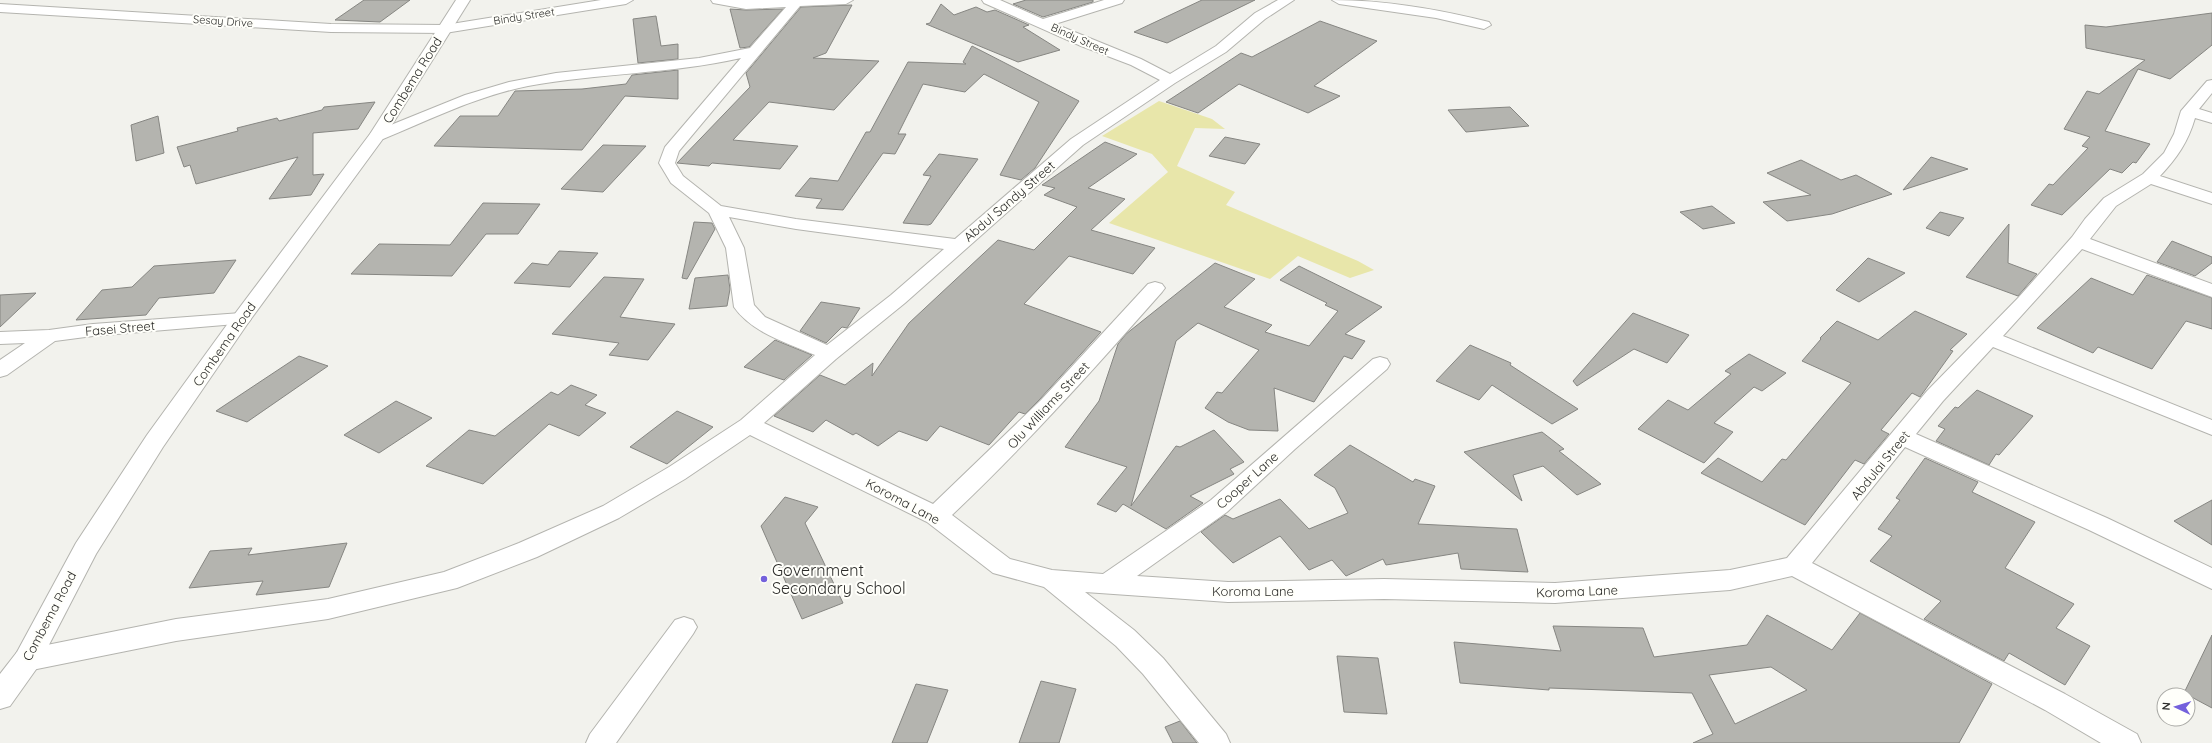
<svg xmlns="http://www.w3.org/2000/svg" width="2212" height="743" font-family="Quicksand,sans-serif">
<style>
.green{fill:#e8e6aa}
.building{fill:#b4b4af;stroke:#868682;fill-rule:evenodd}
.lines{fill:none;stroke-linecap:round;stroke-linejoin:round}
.minor-casing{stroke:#b4b4af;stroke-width:2}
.tertiary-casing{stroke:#b4b4af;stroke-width:2}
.minor{fill:#fff;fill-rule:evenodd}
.tertiary{fill:#fff;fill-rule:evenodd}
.poi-dot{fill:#7461dc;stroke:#fffffa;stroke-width:1.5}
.labels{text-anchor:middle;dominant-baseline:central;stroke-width:4;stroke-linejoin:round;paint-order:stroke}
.far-street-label{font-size:11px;fill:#2c2c2a;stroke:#fffffa}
.street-label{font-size:13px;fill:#2c2c2a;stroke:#fffffa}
.near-poi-label{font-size:16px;fill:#2c2c2a;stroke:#fffffa;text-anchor:start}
</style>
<rect width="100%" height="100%" fill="#f2f2ed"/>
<path class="green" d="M1159 101 1212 119 1225 129 1195 128 1177 166 1235 192 1226 205 1358 261 1374 270 1350 278 1298 256 1270 279 1109 223 1168 172 1152 154 1102 136Z"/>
<path class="building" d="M364 0H410L380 22 335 20Z
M1026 0H1093V2L1043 17 1013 4Z
M1202 0H1255L1167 43 1134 32Z
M941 4 954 15 976 7 987 12 995 10 1029 25 1023 27 1060 50 1018 62 926 24 930 23Z
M852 5 826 53 813 58 879 61 834 110 769 102 733 140 798 146 780 169 712 163 709 166 677 163 750 87 746 73 801 7Z
M730 9 746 10 783 9 749 47 740 48Z
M2212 13V45L2170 79 2138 69 2105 131 2150 144 2136 163 2133 162 2122 173 2110 169 2062 215 2031 205 2049 184 2053 185 2088 148 2082 146 2090 137 2064 129 2087 91 2099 94 2145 60 2086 48 2085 25 2106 27Z
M656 16 661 46 678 44V59L638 63 633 19Z
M1320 21 1377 41 1314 86 1340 96 1308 113 1239 84 1198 113 1166 102 1241 53 1252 57Z
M972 46 1079 101 1035 168 1021 180 1000 175 1039 102 984 74 965 92 923 84 898 134H906L895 154 883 153 843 210 816 208 822 199 795 196 810 178 838 181 866 132H870L908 62 966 64 963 62Z
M678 70V99L625 96 582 150 434 146 460 116H498L515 91 582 89 626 84 632 75Z
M375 102 358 129 313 133V175L324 174 311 195 269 199 298 157 196 184 190 165 184 167 177 147 238 131 237 128 277 118 279 121 322 110 324 107Z
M1510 107 1529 126 1466 132 1448 110Z
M158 116 164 153 136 161 131 125Z
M1225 137 1260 144 1245 164 1209 156Z
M1105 142 1137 154 1088 188 1125 199 1091 230 1155 248 1133 274 1069 256 1024 304 1101 332 1040 399 1025 414 1019 412 989 445 940 426 927 441 899 431 878 446 856 433 853 435 826 420 813 432 774 416 820 375 845 385 873 363 872 376 909 323 998 240 1034 250 1077 207 1044 195 1055 188 1042 185Z
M603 145 646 146 603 192 561 189Z
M939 154 978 159 931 224 928 225 903 223 931 176 923 175Z
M1931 157 1968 169 1903 190Z
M1801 160 1841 180 1856 175 1892 194 1832 214 1787 221 1763 202 1811 195 1767 173Z
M483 203 540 204 518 234H486L452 276 351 274 379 244 450 245Z
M1712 206 1735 223 1703 229 1680 212Z
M1940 212 1964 218 1949 236 1926 228Z
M694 222 712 223 715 229 687 279 682 278Z
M2009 224 2008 263 2037 274 2018 296 1966 277Z
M2172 241 2212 257V263L2195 276 2157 262Z
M559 251 598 253 570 287 514 283 532 263 548 265Z
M1868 258 1905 273 1859 302 1836 290Z
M236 260 214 293 159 298 146 315 76 320 102 290 132 287 154 266Z
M1215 263 1255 279 1224 307 1272 325 1265 332 1309 346 1338 311 1325 305 1327 303 1280 280 1299 266 1382 307 1345 334 1365 341 1352 359 1344 356 1314 402 1274 388 1278 431 1249 430 1228 422 1205 408 1217 392 1222 393 1259 350 1198 323 1176 341 1131 506 1176 446 1180 447 1214 430 1244 462 1230 469 1234 474 1190 496 1203 503 1166 529 1123 504 1116 512 1097 504 1127 467 1065 447 1099 401 1118 344 1126 334Z
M728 275 730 289 727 306 689 309 695 278Z
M2147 275 2212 298V329L2186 321 2152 369 2098 347 2093 353 2037 328 2091 278 2133 295Z
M604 277 644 279 620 317 675 324 648 360 609 355 619 343 552 334Z
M36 293 0 327V295Z
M821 302 860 308 847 328 842 327 826 343 800 331Z
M1915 311 1967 334 1950 350 1953 351 1920 397 1912 393 1881 430 1889 434 1864 464 1855 460 1805 525 1701 473 1718 458 1762 482 1782 459 1786 460 1851 383 1802 361 1821 339 1820 338 1837 321 1878 340Z
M1633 313 1689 335 1667 363 1634 349 1577 386 1573 381Z
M775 340 812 355 784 380 744 367Z
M1470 345 1511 363 1510 365 1578 409 1552 424 1492 385 1479 400 1436 381Z
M1749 354 1786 373 1762 391 1754 387 1714 423 1733 432 1704 463 1638 429 1668 400 1688 410 1731 374 1725 371Z
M299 356 328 366 247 422 216 411Z
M571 385 597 395 585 405 606 413 579 436 549 424 483 484 426 466 469 430 495 436 551 392 558 395Z
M1977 390 2033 416 1999 455 1996 454 1989 465 1936 441 1945 429 1938 426 1955 407 1958 408Z
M396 401 432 418 379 453 344 435Z
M677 411 713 427 667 464 630 447Z
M1542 432 1564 449 1559 451 1601 484 1577 495 1543 466 1513 475 1522 501 1464 452Z
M1350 445 1413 482 1415 479 1435 486 1418 524 1517 529 1528 572 1461 569 1458 553 1386 565 1383 559 1346 576 1332 560 1309 570 1280 536 1233 563 1201 532 1225 515 1233 519 1280 499 1309 529 1348 513 1335 488 1314 475Z
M1925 458 1978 482 1972 492 2035 522 2005 568 2074 604 2056 628 2090 646 2065 685 2009 653 2004 661 1924 619 1941 601 1870 561 1892 536 1878 529 1900 500 1896 498Z
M785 497 818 507 805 523 843 603 802 619 761 526Z
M2212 500V545L2174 521Z
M347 543 329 587 256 595 263 581 189 588 210 551 252 548 248 555Z
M1860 613 1992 684 1959 743H1693L1713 734 1692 693 1549 688V690L1460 683 1454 642 1561 651 1553 626 1643 628 1654 657 1747 645 1767 615 1832 650ZM1771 667 1807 690 1735 724 1709 675Z
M2212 635V708L2184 693Z
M1337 656 1378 658 1387 714 1344 712Z
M1041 681 1076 689 1059 743H1019Z
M916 684 948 690 927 743H892Z
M1180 721 1197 743H1173L1165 727Z"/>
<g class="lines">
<g class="minor-casing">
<path id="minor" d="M601 0H633L626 4 445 33 331 32 0 12V4L331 24 445 25Z
M711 0H853L846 4 800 6 679 151 675 163 683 176 721 206 796 219 955 239 1071 139 1160 80 1131 65 1081 46 984 3 982 0H1000L1043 19 1104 0H1124L1122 3 1055 24 1141 59 1170 74 1216 46 1255 13 1278 0H1294L1265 19 1226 52 1175 83 1083 145 905 303 836 359 764 423 933 504 1041 400 1148 284 1155 282 1162 284 1165 288 1162 292C1094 369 1026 445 952 515L1010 559 1052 570 1103 574 1211 500 1373 359 1380 357 1387 359 1390 364 1387 369 1295 449 1227 512 1137 576 1228 582 1384 579 1555 583 1730 570 1787 558 1927 391 2018 298 2072 237 2085 219 2104 198 2143 174 2164 153 2174 134 2181 111 2207 81 2212 80V93L2199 109 2212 113V123L2195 118C2188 142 2177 158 2160 176L2212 193V204L2151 184 2116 206 2090 239 2212 284V297L2082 249 2003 336 2212 420V435L1993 347 1943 401 1916 434 2107 518 2212 568V589L2089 530 1905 447 1812 563 2065 694 2137 734 2141 743H2101L2045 710 1792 576 1730 590 1555 603 1384 599 1228 602 1085 592 1134 630 1163 658 1226 734 1230 743H1199L1143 674 1116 646 1044 587 993 573 927 522 750 435 685 479 619 518 537 557 457 588 328 619 176 641 27 671 17 668 13 660 17 652 27 649 176 619 328 599 444 572 519 543 603 506 669 467 741 420 815 355C788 343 752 333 734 307L726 248 709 213 671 183 659 163 665 147 741 58C671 74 598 73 528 86 477 96 430 120 383 139H371L369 136 371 133 465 95 509 82 556 73 699 58 750 48 786 7 746 9 713 3ZM729 217 796 229 944 249 891 295 827 345 765 317 754 305 744 248Z
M1332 0C1385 0 1437 9 1489 22L1491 25 1484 29 1436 18 1339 4Z
M241 313 248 315 251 319 248 323 93 336 55 341 7 375 0 377V360L25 343 0 344V332L49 330 93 324Z
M684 617 693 620 697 627 693 634 616 743H586L590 734 675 620Z"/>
</g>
<g class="tertiary-casing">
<path id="tertiary" d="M456 0H470L385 136 248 323 163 447 96 554 37 668 10 706 0 709V674L17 652 76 543 147 435 234 315 370 134Z"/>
</g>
<use href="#minor" class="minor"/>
<use href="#tertiary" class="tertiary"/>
</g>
<circle class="poi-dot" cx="764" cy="579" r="4"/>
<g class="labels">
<g class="far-street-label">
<text transform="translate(524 16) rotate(-9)">Bindy Street</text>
<text transform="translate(223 21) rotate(4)">Sesay Drive</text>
<text transform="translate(1080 39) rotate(24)">Bindy Street</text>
</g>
<g class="street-label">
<text transform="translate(412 80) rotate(-58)">Combema Road</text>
<text transform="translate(1009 201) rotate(-41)">Abdul Sandy Street</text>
<text transform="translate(120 328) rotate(-5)">Fasei Street</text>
<text transform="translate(224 344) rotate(-55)">Combema Road</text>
<text transform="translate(1048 405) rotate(-47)">Olu Williams Street</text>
<text transform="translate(1880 465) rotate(-51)">Abdulai Street</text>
<text transform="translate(1247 480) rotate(-42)">Cooper Lane</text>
<text transform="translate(903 501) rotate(28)">Koroma Lane</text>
<text x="1253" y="591">Koroma Lane</text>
<text transform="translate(1577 591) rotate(-2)">Koroma Lane</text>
<text transform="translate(49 616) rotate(-62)">Combema Road</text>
</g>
<g class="near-poi-label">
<text x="772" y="570">Government<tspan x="772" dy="18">Secondary School</tspan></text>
</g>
</g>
<g transform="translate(2176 707) rotate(274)"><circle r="19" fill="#fffffa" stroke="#ababa7"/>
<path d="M0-3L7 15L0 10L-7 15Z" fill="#7461dc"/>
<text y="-6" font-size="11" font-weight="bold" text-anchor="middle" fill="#2c2c2a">N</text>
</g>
</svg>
